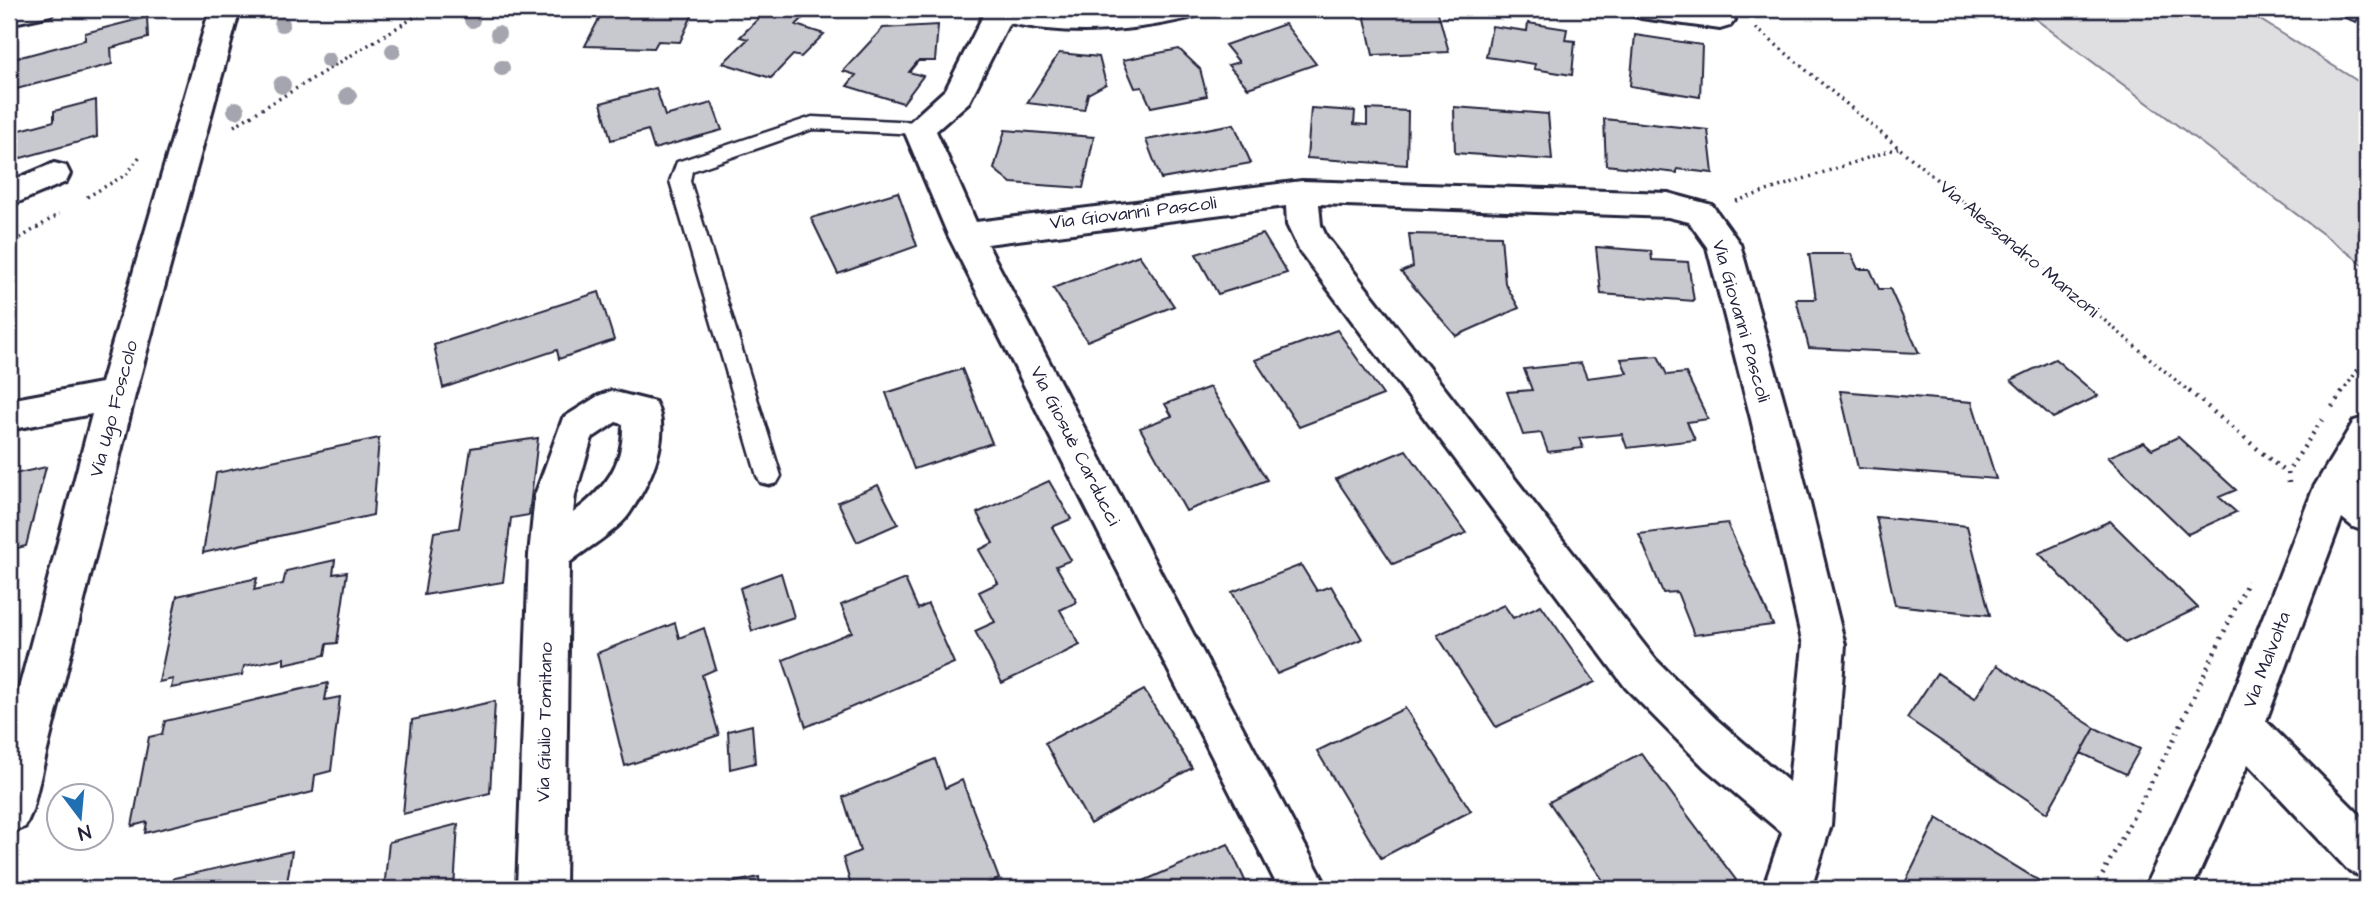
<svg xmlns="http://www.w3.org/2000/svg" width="2376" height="898" font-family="'Architects Daughter',sans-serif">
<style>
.green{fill:#dfdfe2;stroke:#80808e;stroke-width:2}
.building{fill:#c8c8cf;stroke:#22223b;stroke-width:2}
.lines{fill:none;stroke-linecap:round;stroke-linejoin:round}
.lane-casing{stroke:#22223b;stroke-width:5}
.street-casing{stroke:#22223b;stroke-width:6}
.path-far1{stroke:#22223b;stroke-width:3.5;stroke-dasharray:2 4.5;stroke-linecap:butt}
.path{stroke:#22223b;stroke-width:4.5;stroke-dasharray:2 6;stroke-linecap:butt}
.lane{fill:#fff;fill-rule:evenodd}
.street{fill:#fff;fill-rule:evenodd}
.tree{fill:#a5a5af}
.labels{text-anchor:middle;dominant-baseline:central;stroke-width:6;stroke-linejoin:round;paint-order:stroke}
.street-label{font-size:19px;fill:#22223b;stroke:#fff}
</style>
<rect width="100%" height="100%" fill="#fff"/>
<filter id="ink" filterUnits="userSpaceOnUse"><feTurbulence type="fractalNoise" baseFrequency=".0143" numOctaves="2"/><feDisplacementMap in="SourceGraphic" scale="14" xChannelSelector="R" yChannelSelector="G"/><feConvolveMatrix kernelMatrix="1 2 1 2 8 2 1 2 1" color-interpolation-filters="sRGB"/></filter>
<g filter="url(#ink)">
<path class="green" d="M2022 9H2243L2367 87V267Z"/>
<path class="building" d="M604 9H695L680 42 658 41 654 48 585 46Z
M768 9 802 19 796 25 824 34 801 57 793 55 771 78 723 63 748 39 740 37Z
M1363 9H1437L1449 52 1373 55Z
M2322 9H2365L2356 22Z
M147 17 148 38 111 48 112 64 9 91V60L85 40V33Z
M1528 23 1567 29 1565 40 1575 41 1572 75 1534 69 1535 64 1486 57 1492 26 1527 31Z
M1285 24 1316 64 1248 88 1228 65 1239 62 1225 45Z
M938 25 935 61H918L909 72 923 76 903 103 847 86 856 75 843 71 883 28Z
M1635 35 1702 45 1700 97 1630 86Z
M1179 49 1200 69 1207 96 1151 107 1142 87 1135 88 1123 60Z
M1059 53 1099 57 1106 84 1088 94 1084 110 1027 103Z
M656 88 665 116 712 103 722 130 654 149 648 130 611 140 601 103Z
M96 100 97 137 10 161 9 167V133L54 121V111Z
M1454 107 1548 114 1552 160 1455 153Z
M1311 108 1355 111 1354 124 1367 125V109L1408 111 1407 165 1307 158Z
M1604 119 1708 130 1713 173 1677 169V173L1606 165Z
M1234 124 1251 163 1161 179 1146 140Z
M1005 130 1094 137 1083 188 1011 183 994 169Z
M898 192 917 246 838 274 811 218Z
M1263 234 1287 273 1218 294 1196 254Z
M1409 234 1501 236 1505 283 1519 308 1456 336 1401 272 1413 267Z
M1596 247 1651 251 1652 260 1688 262 1694 301 1601 294Z
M1809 254H1851L1858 269H1870L1879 289H1890L1919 353 1809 348 1796 299H1816Z
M1139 255 1174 306 1087 341 1053 288Z
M599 292 614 340 559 359 557 350 443 388 434 345Z
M1337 330 1383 395 1299 427 1255 360Z
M1658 356 1667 375 1686 373 1708 419 1687 422 1695 440 1627 448 1622 434 1579 438 1583 448 1548 452 1541 433 1523 435 1507 392 1532 390 1524 369 1581 363 1587 378 1627 373 1621 359Z
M2055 359 2098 396 2053 418 2011 380Z
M962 369 992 443 914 469 886 393Z
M1210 387 1267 480 1186 511 1140 428 1172 416 1165 404Z
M1840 391 1972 402 1996 479 1858 468Z
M2178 437 2236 490 2219 497 2236 512 2188 534 2108 457 2144 442 2152 449Z
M379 438 373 515 203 553 216 473Z
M538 438 529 515 511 518 503 582 424 595 434 532 459 528 471 448Z
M1406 450 1466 533 1393 564 1336 479Z
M46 467 26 546 9 550V475Z
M1049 481 1071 519 1052 527 1071 560 1056 566 1077 602 1060 610 1080 645 1002 683 975 631 995 622 979 592 998 583 979 550 993 543 977 513Z
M878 485 898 524 857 542 838 502Z
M1876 517 1967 526 1990 615 1895 605Z
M2110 521 2198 608 2125 643 2039 553Z
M1727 523 1773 625 1694 635 1677 592 1663 593 1639 534Z
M335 560 333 574 347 572 337 643 327 644 325 655 284 664V658L244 666 242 675 171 688 173 679 159 682 177 596 257 578 254 590 283 584 286 571Z
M1301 565 1317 591 1331 586 1362 639 1277 674 1232 592Z
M781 573 794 617 752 631 740 588Z
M905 579 918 609 928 604 954 663 806 727 783 660 852 632 841 605Z
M1504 605 1513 618 1541 605 1595 682 1496 727 1437 635Z
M675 623 679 638 704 628 716 669 702 675 719 735 625 766 597 653Z
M1997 665 2095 728 2047 813 1907 718 1937 673 1975 698Z
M328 683 325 700 340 697 331 771 315 775 313 792 145 833 147 822 132 826 149 737 162 734 165 721Z
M1144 690 1192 768 1090 824 1045 743Z
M495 701 490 793 403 814 412 720Z
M1405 708 1471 811 1381 858 1317 751Z
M752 725 755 763 730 769 728 731Z
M2095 728 2140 749 2126 774 2081 753Z
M1641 753 1736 880 1721 889H1609L1549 802Z
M935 759 945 788 962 780 999 879 975 889H852L843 858 860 851 843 797Z
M1937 818 2046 885 2044 889H1902Z
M458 824 454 889H384L389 842Z
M1228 844 1249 889H1125Z
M292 851 286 889H171L174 878Z
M759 877 760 889H703Z"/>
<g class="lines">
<g class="lane-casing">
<path id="lane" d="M812 117 919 122 928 128 919 134 813 129 692 171 690 181 781 476 777 483 769 485 761 483 757 476 670 181 677 162Z"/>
</g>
<g class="street-casing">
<path id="street" d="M9 9H56L51 15 9 24Z
M210 9H240L135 395 32 811 25 827 9 833V726L92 414 9 430V400L101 383Z
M975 9 1089 13 1204 9 1199 15 1189 18C1130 32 1069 36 1009 23L969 102 936 131 976 222 1302 181 1668 193 1712 205 1740 244 1789 419 1845 645 1831 825 1811 889H1763L1782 833 1705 768 1626 688 1299 250 1287 225 1286 206 987 244 1328 889H1279L948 235 903 128 946 89 983 16ZM1319 204 1668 217 1689 222 1707 247 1751 419 1803 645 1789 782 1716 719 1656 660 1326 236 1321 225Z
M1626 9H1704L1730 14 1735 20 1730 26 1720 29 1641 18 1631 15Z
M54 163 66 166 70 174 66 182 9 206V182Z
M611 391 655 402C673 436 649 485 629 514 617 531 586 549 569 563L565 889H517L529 555 535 495 563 418 598 396ZM616 422 623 424C624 465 605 489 573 513L575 495 592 438Z
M2367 417V465L2357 483 2367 492V532L2353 527 2342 518 2266 721 2367 822V878L2350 872 2248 764 2192 889H2144L2222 722 2314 487 2354 421Z"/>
</g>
<path class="path-far1" d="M1756 28 2191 393
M234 126 428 9
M87 197 127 174 140 156
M1736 201 1898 148
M9 245 59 214
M2342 393 2367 356"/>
<path class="path" d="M2189 391 2286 473
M2332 407 2343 391
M2289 483 2288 471 2324 417
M2095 889 2173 741 2248 581"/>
<use href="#lane" class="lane"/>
<use href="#street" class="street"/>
</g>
<g class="tree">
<circle cx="472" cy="20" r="8"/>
<circle cx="282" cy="24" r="8"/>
<circle cx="498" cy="34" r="8"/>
<circle cx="393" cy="51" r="8"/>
<circle cx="328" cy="60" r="8"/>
<circle cx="502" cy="68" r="8"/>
<circle cx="282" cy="85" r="9"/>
<circle cx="348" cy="96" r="9"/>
<circle cx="236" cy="110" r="9"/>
</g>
</g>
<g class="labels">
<g class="street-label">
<text transform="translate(1133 213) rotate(-7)">Via Giovanni Pascoli</text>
<text transform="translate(2019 249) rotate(40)">Via Alessandro Manzoni</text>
<text transform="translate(1741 321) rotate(74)">Via Giovanni Pascoli</text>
<text transform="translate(114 409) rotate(-75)">Via Ugo Foscolo</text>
<text transform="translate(1075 446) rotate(63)">Via Giosuè Carducci</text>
<text transform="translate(2267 660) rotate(-69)">Via Malvolta</text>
<text transform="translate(545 722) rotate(-89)">Via Giulio Tomitano</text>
</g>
</g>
<rect width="2376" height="898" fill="none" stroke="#fff" stroke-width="35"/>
<rect x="18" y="18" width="2341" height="863" fill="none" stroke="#22223b" stroke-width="2.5" filter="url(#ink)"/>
<g transform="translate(80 817) rotate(164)"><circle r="33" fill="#ffffff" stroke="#a7a7b1" stroke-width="2"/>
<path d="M0-5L12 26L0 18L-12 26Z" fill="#1f6fb2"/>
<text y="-10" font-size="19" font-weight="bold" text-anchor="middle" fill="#22223b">N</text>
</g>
</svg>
